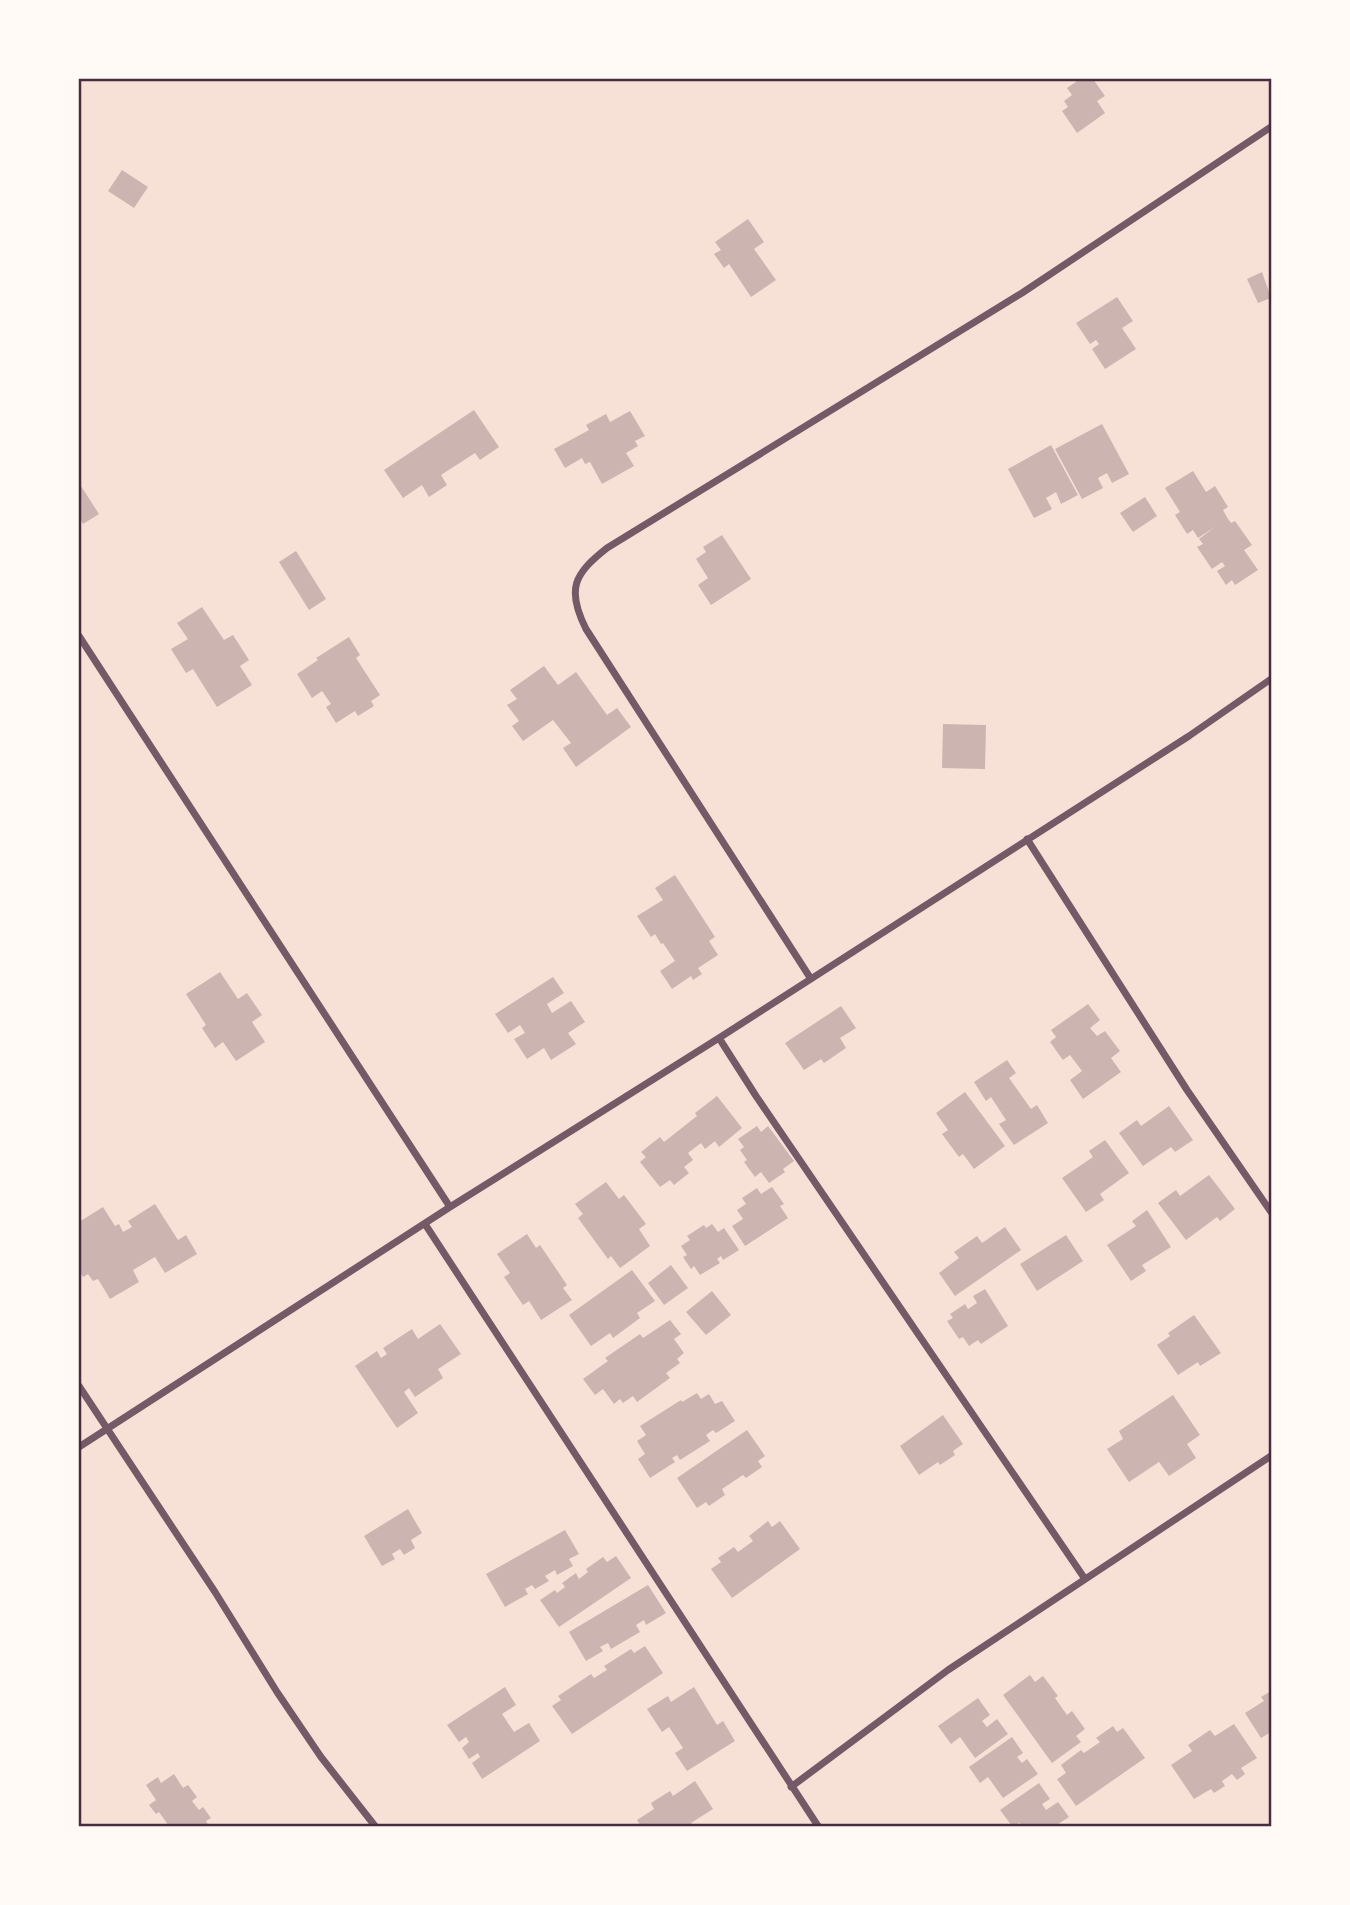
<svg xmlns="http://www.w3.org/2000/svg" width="1350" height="1905" font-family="Arial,sans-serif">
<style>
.building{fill:#ccb4b1}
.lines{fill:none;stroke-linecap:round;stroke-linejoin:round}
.minor{stroke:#755966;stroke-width:7}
.neatline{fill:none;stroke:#4a2c40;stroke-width:2.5}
</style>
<rect width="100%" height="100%" fill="#f7e1d7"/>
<path class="building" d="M1080 79H1093L1105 96 1097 101 1105 113 1077 133 1062 111 1068 107 1064 101 1072 95 1067 88Z
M122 170 148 187 134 208 108 191Z
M748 219 764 242 754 249 776 280 751 297 729 264 724 268 714 254 721 250 715 242Z
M1262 272 1271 298 1258 303 1247 279Z
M1117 297 1133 321 1122 328 1136 349 1105 369 1092 349 1099 344 1096 340 1090 344 1076 323Z
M474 410 499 447 480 460 475 453 441 475 447 485 429 497 422 485 403 498 384 470Z
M630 411 645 436 635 441 638 446 626 453 634 466 602 484 590 462 585 464 582 458 565 468 554 449 589 430 586 425 606 414 610 422Z
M1102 424 1129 474 1112 483 1107 473 1098 478 1103 488 1082 499 1055 449Z
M1051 445 1078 495 1061 504 1056 492 1046 498 1052 509 1034 518 1008 469Z
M1193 471 1206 492 1215 486 1228 507 1223 510 1228 519 1231 523 1235 521 1252 545 1244 550 1258 570 1235 585 1232 580 1226 585 1217 571 1225 566 1222 562 1212 569 1197 547 1203 544 1199 539 1215 527 1198 538 1193 530 1187 534 1175 515 1180 512 1165 488Z
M79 483 99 514 83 524 79 517Z
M1145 497 1157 516 1133 532 1120 513Z
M722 535 751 579 711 605 698 585 708 578 696 559 706 552 703 547Z
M296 551 326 599 309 610 279 562Z
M202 607 224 640 233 635 249 660 240 666 252 685 217 707 193 669 186 673 171 649 188 639 177 623Z
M349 637 360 655 356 658 380 695 371 701 374 706 358 716 355 711 336 723 326 707 331 704 322 691 312 698 297 674 318 660 316 658Z
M544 666 558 685 576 672 607 715 617 708 631 727 576 767 563 748 571 743 553 720 523 741 512 726 519 721 507 705 517 699 510 690Z
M943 724 986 725 985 769 942 768Z
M675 875 715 937 709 941 718 955 698 968 702 974 693 980 691 976 672 989 660 971 675 961 663 943 661 944 655 934 651 937 637 916 663 900 655 888Z
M220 972 238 999 247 993 262 1015 252 1022 265 1042 236 1061 223 1042 215 1048 202 1028 206 1025 186 994Z
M553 977 564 993 547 1004 552 1013 571 1001 585 1022 568 1033 576 1044 551 1060 544 1048 527 1059 514 1039 525 1033 520 1025 508 1033 495 1014Z
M1088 1004 1100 1020 1090 1028 1097 1036 1105 1031 1120 1051 1111 1058 1121 1072 1083 1099 1070 1080 1082 1071 1070 1055 1063 1060 1050 1042 1056 1037 1051 1030Z
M841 1006 856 1028 840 1038 846 1048 824 1063 821 1059 804 1070 785 1043Z
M1007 1060 1016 1073 1009 1078 1031 1109 1037 1105 1048 1123 1014 1145 999 1124 1006 1120 991 1097 986 1101 974 1082Z
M965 1092 1005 1146 974 1169 963 1154 959 1157 942 1134 948 1130 936 1113Z
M717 1096 742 1128 719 1147 715 1141 705 1149 701 1143 688 1153 693 1160 684 1167 689 1173 674 1185 670 1180 660 1187 640 1162 646 1157 641 1152 660 1137 664 1142 697 1116 695 1113Z
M1169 1106 1193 1140 1175 1152 1171 1147 1143 1166 1119 1133 1137 1120 1141 1126Z
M757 1126 761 1132 768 1126 794 1161 783 1169 785 1172 769 1183 761 1172 755 1177 744 1162 747 1160 740 1150 744 1147 738 1139Z
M1105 1140 1129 1173 1100 1194 1104 1200 1086 1212 1062 1178 1093 1157 1089 1151Z
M1209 1175 1235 1209 1220 1221 1217 1217 1186 1240 1158 1203 1176 1190 1180 1196Z
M606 1182 619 1199 624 1195 646 1224 639 1229 650 1246 620 1268 611 1256 608 1259 578 1218 583 1214 575 1204Z
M772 1187 784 1204 780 1206 788 1218 745 1246 732 1226 743 1219 737 1210 746 1204 742 1198 757 1188 761 1194Z
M155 1204 178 1240 186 1235 197 1254 165 1273 155 1257 133 1270 139 1282 110 1299 98 1279 93 1281 88 1274 83 1277 79 1270V1261L80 1260 79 1257V1222L103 1207 115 1226 119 1224 123 1232 132 1227 128 1221Z
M1147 1210 1171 1247 1142 1265 1146 1271 1131 1281 1107 1245 1136 1226 1132 1221Z
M712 1224 718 1232 724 1228 739 1250 723 1260 721 1256 717 1259 720 1263 700 1275 694 1266 691 1269 683 1257 687 1255 681 1246 690 1240 687 1236 704 1225 706 1228Z
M1005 1227 1021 1250 955 1296 939 1273 959 1258 954 1252 977 1236 982 1243Z
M527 1234 536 1248 540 1245 567 1285 563 1288 572 1300 541 1320 529 1301 523 1305 504 1277 510 1273 497 1254Z
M1066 1235 1083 1261 1037 1291 1020 1264Z
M671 1265 688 1288 664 1305 648 1283Z
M632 1270 655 1301 637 1313 640 1318 613 1338 610 1333 591 1346 569 1315Z
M985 1289 1008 1326 981 1344 978 1340 969 1346 963 1337 959 1339 947 1321 953 1318 950 1314 965 1304 968 1309 977 1303 973 1296Z
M712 1291 731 1315 706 1335 686 1312Z
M1194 1315 1221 1353 1200 1366 1198 1362 1178 1375 1157 1345 1170 1336 1168 1333Z
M670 1320 681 1334 674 1339 684 1353 677 1359 680 1363 666 1373 670 1378 637 1402 633 1396 623 1403 620 1399 614 1404 603 1389 595 1395 583 1379 608 1361 605 1358 640 1334 643 1338Z
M440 1324 461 1354 438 1369 443 1378 415 1397 409 1388 404 1392 418 1413 397 1428 355 1366 377 1351 381 1358 387 1354 383 1348 412 1329 418 1339Z
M697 1393 701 1399 709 1394 715 1404 722 1401 735 1421 716 1433 713 1430 706 1435 710 1441 680 1460 677 1455 672 1458 675 1462 650 1478 638 1459 645 1454 637 1441 646 1435 640 1426 681 1400 682 1402Z
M1173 1395 1200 1435 1187 1444 1196 1458 1169 1476 1159 1462 1129 1482 1107 1449 1123 1439 1119 1431Z
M943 1415 963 1444 953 1451 955 1455 940 1465 938 1462 919 1475 900 1446Z
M747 1430 765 1456 758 1461 762 1467 746 1478 743 1475 722 1489 725 1495 709 1506 706 1502 697 1508 677 1478Z
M408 1509 422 1533 411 1540 415 1548 404 1555 400 1549 392 1554 395 1559 382 1566 364 1536Z
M768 1521 772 1527 780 1521 800 1549 732 1598 711 1569 721 1562 718 1558 734 1547 738 1552 753 1541 749 1536Z
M565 1530 579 1554 569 1559 573 1566 557 1575 555 1570 545 1576 549 1581 535 1589 532 1585 525 1589 528 1594 505 1607 486 1574Z
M616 1556 631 1578 559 1627 540 1600 555 1590 557 1593 565 1587 562 1583 576 1573 579 1579 588 1572 586 1569 603 1557 607 1562Z
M648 1585 666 1613 646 1625 644 1620 636 1625 640 1632 611 1649 608 1643 600 1647 603 1651 586 1661 569 1632Z
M645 1646 663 1673 572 1734 552 1706 561 1700 558 1696 591 1674 594 1678 607 1670 604 1666 631 1649 634 1653Z
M1030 1675 1035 1682 1043 1676 1058 1696 1055 1698 1067 1715 1072 1711 1085 1729 1076 1736 1081 1742 1052 1763 1003 1695Z
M505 1687 516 1705 502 1714 514 1732 529 1723 540 1741 482 1779 472 1763 480 1757 478 1753 469 1759 462 1748 469 1742 466 1737 459 1742 447 1725Z
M694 1687 717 1725 723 1721 735 1741 687 1771 675 1753 683 1748 669 1727 662 1732 647 1709 668 1696 671 1702Z
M1271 1691V1732L1261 1738 1245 1713 1264 1701 1261 1697Z
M978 1698 990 1715 982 1721 987 1727 997 1719 1008 1734 975 1758 960 1737 951 1744 938 1726Z
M1234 1724 1257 1758 1241 1768 1245 1774 1237 1780 1232 1774 1222 1781 1225 1786 1214 1793 1211 1789 1194 1799 1171 1765 1192 1751 1188 1745 1210 1730 1215 1736Z
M1113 1726 1117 1732 1123 1728 1145 1758 1076 1806 1057 1779 1066 1773 1061 1765 1081 1750 1084 1753 1100 1742 1096 1738Z
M1012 1737 1023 1753 1017 1757 1022 1763 1027 1759 1038 1774 1003 1798 988 1777 980 1783 969 1767Z
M174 1774 183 1788 188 1785 197 1797 192 1801 199 1810 203 1807 211 1818 206 1821 209 1826H169L159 1812 156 1814 149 1805 156 1800 146 1785 158 1777 161 1783Z
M695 1781 713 1809 691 1823 693 1826H641L637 1820 654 1809 651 1803 670 1791 673 1796Z
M1039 1783 1050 1799 1042 1804 1046 1810 1058 1802 1069 1817 1055 1826H1022L1020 1823 1012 1826 1000 1810Z"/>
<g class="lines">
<path class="minor" d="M79 636 450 1207
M1027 839 1187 1090 1271 1212
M811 979 586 629C566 589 574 574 607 548L1022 293 1271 127
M719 1038 756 1096 1085 1579
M425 1224 818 1826
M79 1386 215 1592 277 1692 321 1757 375 1826
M79 1447 450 1207 719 1038 1189 736 1271 679
M791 1787 948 1670 1271 1456"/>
</g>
<rect width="1350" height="1905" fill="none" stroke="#fffaf5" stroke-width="161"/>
<rect x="80" y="80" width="1190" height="1745" class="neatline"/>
</svg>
